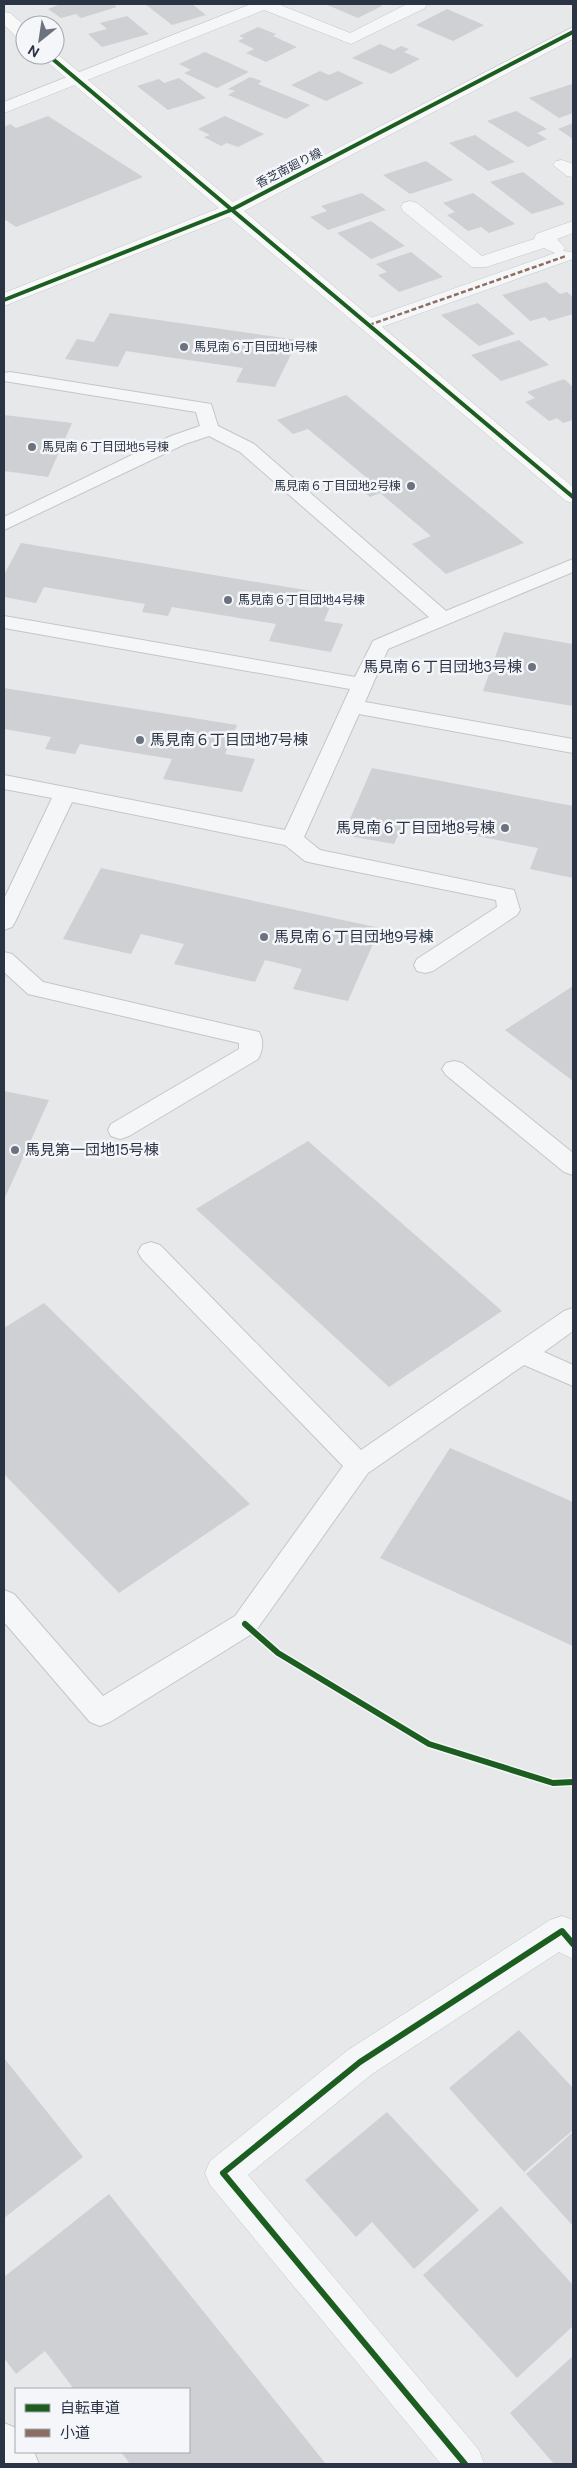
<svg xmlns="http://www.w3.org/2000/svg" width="577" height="2468" font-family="'DM Sans','Noto Sans JP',sans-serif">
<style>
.building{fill:#ced0d3}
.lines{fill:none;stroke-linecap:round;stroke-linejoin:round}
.lane-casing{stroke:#c4c6c8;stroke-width:2}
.street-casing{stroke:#c4c6c8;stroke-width:1}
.secondary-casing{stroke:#c4c6c8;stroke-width:1}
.lane{fill:#f5f6f7;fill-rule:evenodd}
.street{fill:#f5f6f7;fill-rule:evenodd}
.secondary{fill:#f8f8f8;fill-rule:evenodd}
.quiet{stroke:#8d6e63;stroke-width:2.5;stroke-dasharray:5 2.5;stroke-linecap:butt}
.cycleway-far1-casing{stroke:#f4f6f9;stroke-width:5.5}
.cycleway-casing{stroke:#f4f6f9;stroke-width:9}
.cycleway-far1{stroke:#1b5e20;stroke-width:4}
.cycleway{stroke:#1b5e20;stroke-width:6}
.poi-dot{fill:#6c737f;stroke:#f4f6f9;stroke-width:2}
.labels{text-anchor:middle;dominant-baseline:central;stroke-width:5;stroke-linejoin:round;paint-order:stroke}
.far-street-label{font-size:12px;fill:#2b3445;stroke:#f4f6f9}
.far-poi-label{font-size:12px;fill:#2b3445;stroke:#f4f6f9;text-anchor:start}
.poi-label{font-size:15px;fill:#2b3445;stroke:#f4f6f9;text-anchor:start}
</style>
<rect width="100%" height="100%" fill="#e6e8ea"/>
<path class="building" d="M56 4H112L117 7 81 18 76 14 61 18 48 9 58 5Z
M145 4H192L206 15 172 25Z
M325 4H377L382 6 358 18Z
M447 9 484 25 453 41 416 25Z
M127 16 149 34 102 47 88 34 107 29 100 23Z
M258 27 276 34 273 36 297 47 266 62 246 53 254 49 238 41 244 38 239 36Z
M380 44 394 50 401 46 409 49 404 52 420 59 391 74 352 58Z
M205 52 249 72 217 88 184 73 191 70 179 64Z
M320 71 329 75 338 71 364 83 326 101 291 85Z
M250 77 262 81 258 84 310 105 286 119 228 95 235 91 228 89Z
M179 78 206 98 168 110 137 86 159 79 164 83Z
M572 84 573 113 559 118 529 98Z
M516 111 547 129 537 133 547 139 528 147 487 121Z
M48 116 143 177 16 227 4 219V127L10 124 16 128Z
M225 116 264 134 238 147 227 143 221 146 204 137 210 135 198 129Z
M573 123V139L558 129Z
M475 135 515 162 488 171 449 143Z
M426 161 453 180 410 194 383 175Z
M523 172 565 204 532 214 490 182Z
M362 193 386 210 328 230 310 217 327 211 321 206Z
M473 193 515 224 489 233 481 227 468 231 447 215 455 212 443 203Z
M371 221 405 246 371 259 337 233Z
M411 252 443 277 399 292 378 275 387 272 376 264Z
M546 282 560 294 567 292 573 297V314L549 321 545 317 530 321 502 295Z
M478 303 515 334 479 346 441 315Z
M110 313 298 340 275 387 236 382 243 368 126 351 118 367 65 359 77 339 94 342Z
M519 340 549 365 501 381 471 355Z
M564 379 573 387V420L563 423 557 418 549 421 525 402 535 398 527 392Z
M346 395 524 543 446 574 412 544 431 536 380 493 370 497 359 488 373 483 308 429 293 434 277 420Z
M4 415 72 423 48 477 4 471Z
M21 543 335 595 324 621 343 624 331 652 269 641 276 624 172 607 168 616 142 612 145 604 44 587 36 603 4 597V575Z
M504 632 573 644V706L483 691Z
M4 688 237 725 225 754 255 759 242 792 163 779 172 759 80 744 75 754 45 749 51 737 4 729Z
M372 768 573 806V878L530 869 538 848 404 822 394 844 343 835Z
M101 868 380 928 348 1001 293 989 302 969 265 960 255 982 174 964 184 944 141 934 131 954 63 939Z
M573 986V1081L505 1030Z
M4 1091 49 1100 4 1200Z
M308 1141 502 1311 389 1387 196 1209Z
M44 1303 250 1504 119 1593 4 1474V1328Z
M450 1448 573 1502V1646L380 1558Z
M519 2030 573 2088V2130L524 2172 449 2088Z
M4 2058 83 2157 4 2218Z
M387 2112 479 2210 414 2269 372 2222 356 2237 305 2180Z
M573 2132V2226L526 2174Z
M109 2194 326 2464H130L121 2452H189V2389H74L45 2351 16 2374 4 2358V2277Z
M501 2206 573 2285V2326L517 2378 423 2275Z
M573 2356V2464H554L510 2413Z"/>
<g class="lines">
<g class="lane-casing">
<path id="lane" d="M10 372 211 404 218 426 254 444 446 611 573 559V572L388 649 365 702 573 739V753L359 714 304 837 320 850 514 890 520 910 517 915 433 971 425 973 417 971 414 965 417 959 497 907 496 900 313 863 305 861 285 845 72 802 15 922 12 927 4 930V899L52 798 4 789V775L285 830 350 689 4 628V616L355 677 373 641 429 617 240 452 209 436 185 444 4 530V517L171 436 200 426 196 412 4 381V373Z
M4 952 12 954 43 982 259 1032C264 1041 263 1050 258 1059L129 1136 120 1139 111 1136 108 1130 111 1124 239 1049V1043L28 994 4 972Z
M454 1061 462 1063 573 1153V1175L564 1172 446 1075 442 1069 446 1063Z
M151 1242 160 1245 361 1450 564 1311 573 1308V1331L544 1352 573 1365V1386L524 1365 368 1473 255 1632 110 1722 100 1726 90 1722 4 1622V1590L14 1594 103 1696 235 1616 343 1466 142 1259 138 1252 142 1245Z
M4 2423 16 2428V2452H34L39 2464H4Z"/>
</g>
<g class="street-casing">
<path id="street" d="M251 4H278L350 33 407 4H427L425 8 351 44 264 10 4 113V102Z
M562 160 573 164V177L567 176 553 165 556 161Z
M410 201 417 203 482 256 534 239 536 234 573 221V233L557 239 565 248 563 251 573 252V259L376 329H362L359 325 362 321 555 253 544 248 486 267H472L403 211 401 207 403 203Z
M562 1916 573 1920V1959L559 1952 372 2074 248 2175 479 2450 484 2464H441L210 2185 205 2173 210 2161 348 2050 550 1920Z"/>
</g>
<g class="secondary-casing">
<path id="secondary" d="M4 12 10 13 25 26V40L19 39 4 25Z
M573 27V39L244 211 573 487V503L566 501 229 217 4 306V293L219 208 39 55H55V52L233 202Z"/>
</g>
<use href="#lane" class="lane"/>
<use href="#street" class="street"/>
<use href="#secondary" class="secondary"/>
<path class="quiet" d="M369 325 566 256"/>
<g class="cycleway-far1-casing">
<path id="cycleway-far1" d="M48 55 573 497
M4 300 231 210 573 32"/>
</g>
<g class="cycleway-casing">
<path id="cycleway" d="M245 1624 278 1653 429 1744 553 1783 573 1782
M465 2464 223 2173 360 2062 562 1931 573 1944"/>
</g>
<use href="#cycleway-far1" class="cycleway-far1"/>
<use href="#cycleway" class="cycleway"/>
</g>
<g class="poi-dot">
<circle cx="184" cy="347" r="5"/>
<circle cx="32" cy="447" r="5"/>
<circle cx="411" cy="486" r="5"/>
<circle cx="228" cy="600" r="5"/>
<circle cx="532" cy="667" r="5"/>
<circle cx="140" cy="740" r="5"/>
<circle cx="505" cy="828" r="5"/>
<circle cx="264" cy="937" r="5"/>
<circle cx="15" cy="1150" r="5"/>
</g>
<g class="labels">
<g class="far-street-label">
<text transform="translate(289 168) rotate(-27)">香芝南廻り線</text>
</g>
<g class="far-poi-label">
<text x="194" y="347">馬見南６丁目団地1号棟</text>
<text x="42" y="447">馬見南６丁目団地5号棟</text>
<text x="401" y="486" text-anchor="end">馬見南６丁目団地2号棟</text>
<text x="238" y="600">馬見南６丁目団地4号棟</text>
</g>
<g class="poi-label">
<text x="522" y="667" text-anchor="end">馬見南６丁目団地3号棟</text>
<text x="150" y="740">馬見南６丁目団地7号棟</text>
<text x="495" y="828" text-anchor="end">馬見南６丁目団地8号棟</text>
<text x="274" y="937">馬見南６丁目団地9号棟</text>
<text x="25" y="1150">馬見第一団地15号棟</text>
</g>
</g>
<rect width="577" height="2468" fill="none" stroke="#2b3445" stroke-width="10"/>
<rect x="15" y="2388" width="175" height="65" fill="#f4f6f9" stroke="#a4a8b1"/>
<rect x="25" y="2404" width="25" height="8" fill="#1b5e20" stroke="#a4a8b1"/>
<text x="60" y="2413" font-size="15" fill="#2b3445">自転車道</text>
<rect x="25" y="2429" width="25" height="8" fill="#8d6e63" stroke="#a4a8b1"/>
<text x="60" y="2438" font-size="15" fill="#2b3445">小道</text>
<g transform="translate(40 40) rotate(210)"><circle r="24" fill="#f4f6f9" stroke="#a4a8b1"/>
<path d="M0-4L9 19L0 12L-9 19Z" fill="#6c737f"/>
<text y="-8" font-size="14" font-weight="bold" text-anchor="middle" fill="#2b3445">N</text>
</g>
</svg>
